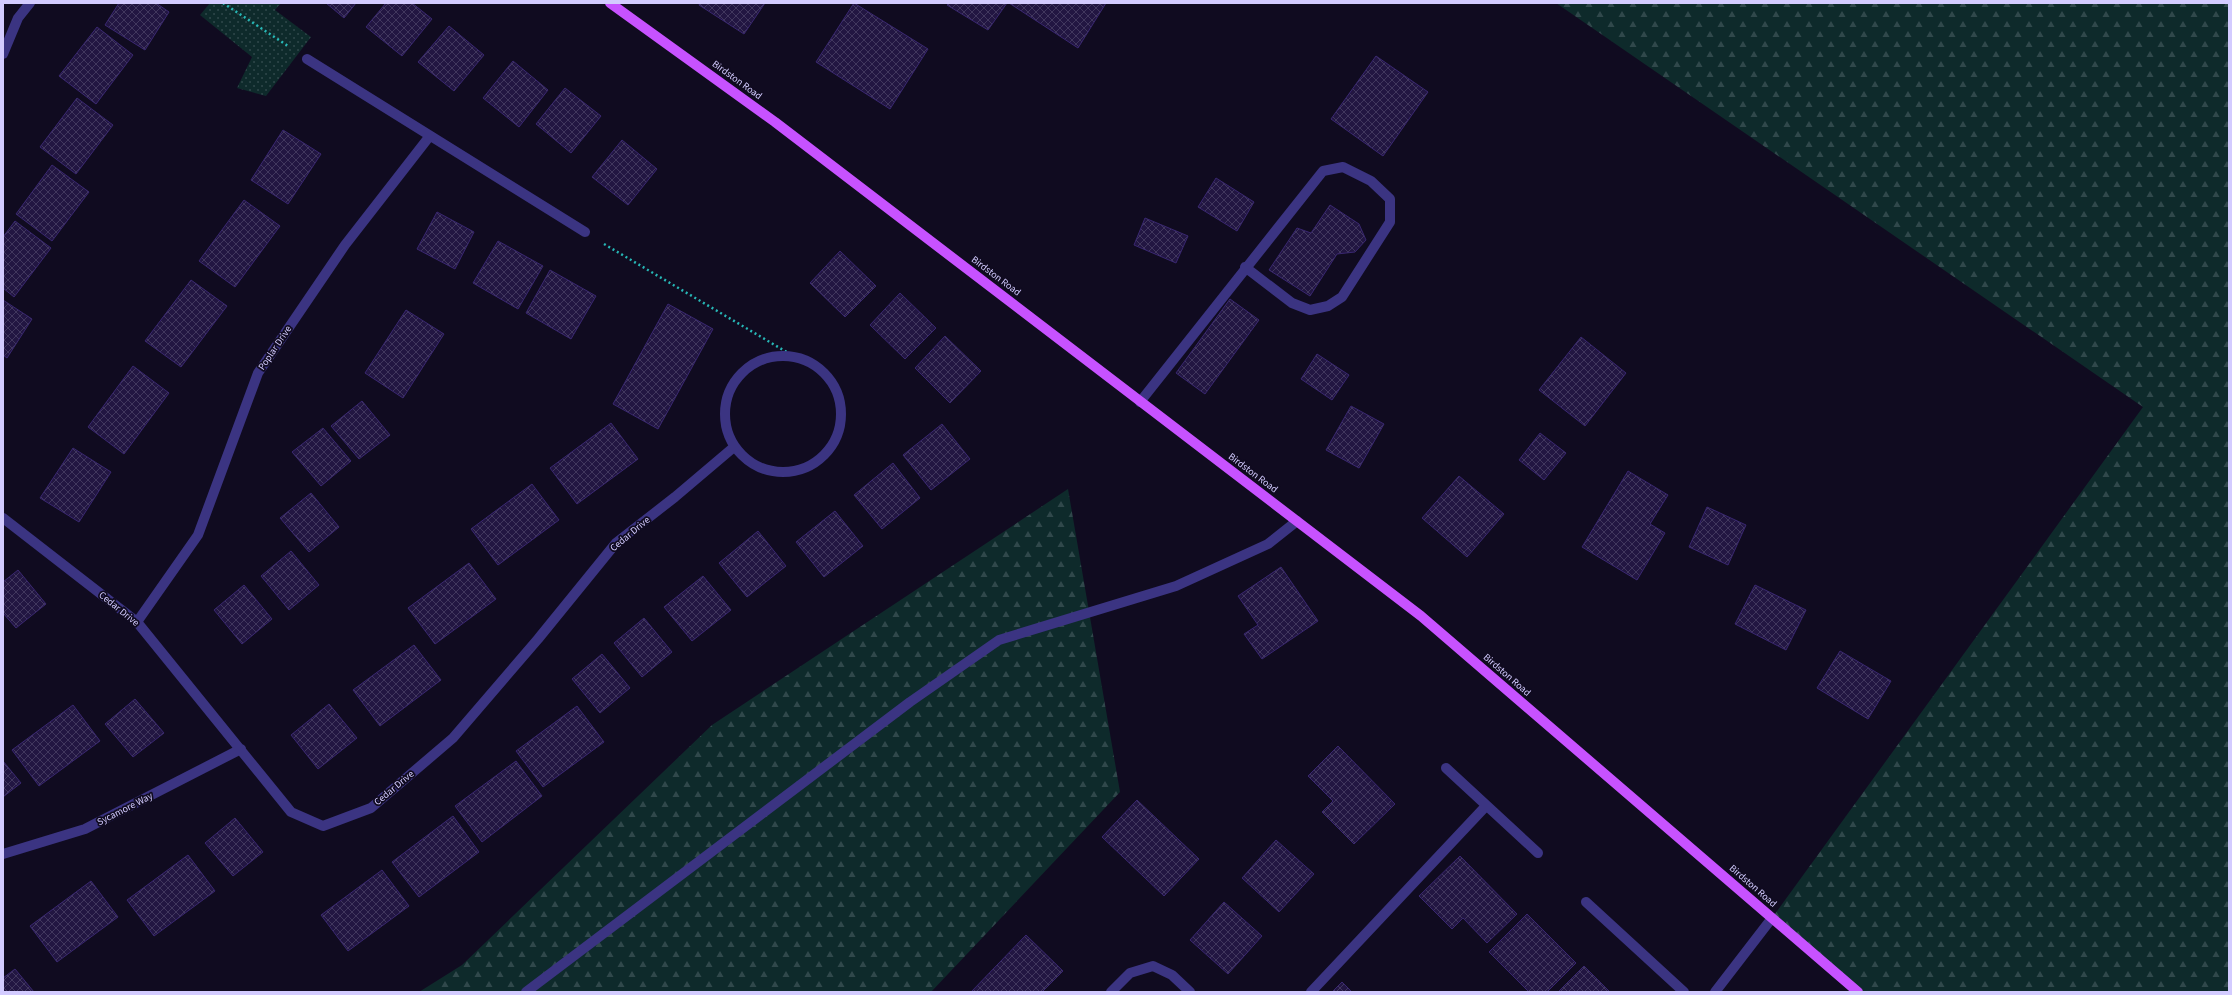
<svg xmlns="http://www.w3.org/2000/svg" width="2232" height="995" font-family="'Source Sans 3',sans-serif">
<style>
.green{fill:url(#green-dots)}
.forest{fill:url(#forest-firs)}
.building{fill:url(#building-cross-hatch);stroke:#392770}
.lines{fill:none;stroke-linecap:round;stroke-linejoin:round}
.path{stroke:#27b7b6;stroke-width:2.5;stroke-dasharray:2 3;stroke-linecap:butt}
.minor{stroke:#3b3482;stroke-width:10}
.major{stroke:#c752ff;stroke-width:10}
.labels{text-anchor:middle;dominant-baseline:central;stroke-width:3.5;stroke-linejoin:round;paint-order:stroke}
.street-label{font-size:10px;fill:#d3cbff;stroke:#100b20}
</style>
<defs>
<pattern id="green-dots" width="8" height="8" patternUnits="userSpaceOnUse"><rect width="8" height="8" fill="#0e2a2b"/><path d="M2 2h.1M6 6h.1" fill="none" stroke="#30484b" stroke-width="1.8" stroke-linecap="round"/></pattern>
<pattern id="forest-firs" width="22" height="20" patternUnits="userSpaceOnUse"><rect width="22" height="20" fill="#0e2a2b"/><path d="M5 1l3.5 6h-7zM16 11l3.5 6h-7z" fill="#30484b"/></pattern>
<pattern id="building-cross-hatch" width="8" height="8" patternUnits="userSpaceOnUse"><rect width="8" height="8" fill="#221642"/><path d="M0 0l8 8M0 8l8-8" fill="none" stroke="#41375e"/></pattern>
</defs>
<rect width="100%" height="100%" fill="#100b20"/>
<path class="green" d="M210 3H281L275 10 311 37 266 96 237 88 252 57 200 15Z"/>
<path class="forest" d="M1556 3H2229V992H1850L1772 918 2143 407Z
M1068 489 1120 792 931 992H419L462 965 712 725Z"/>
<path class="building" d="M119 3H156L169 12 145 50 105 25Z
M326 3H356L344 18Z
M386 3H412L432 19 402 56 366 27Z
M700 3H765L744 34 699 5Z
M854 3 928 49 890 109 816 62Z
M949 3H1007L988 30 947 5Z
M1009 3H1106L1078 48Z
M449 26 484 55 454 91 418 62Z
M97 27 133 55 96 104 59 76Z
M1376 56 1428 92 1383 156 1331 119Z
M513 61 548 90 519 127 483 98Z
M565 88 601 116 571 153 536 124Z
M77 98 113 125 76 174 40 147Z
M283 130 321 154 288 204 251 180Z
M622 140 657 169 628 205 592 177Z
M52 165 89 192 52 241 16 214Z
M1216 178 1254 202 1237 231 1198 207Z
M244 200 280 226 235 287 199 261Z
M1330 205 1359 224 1366 240 1355 252 1337 254 1310 296 1269 270 1297 228 1311 233Z
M437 212 474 232 455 269 417 249Z
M1145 218 1188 236 1176 263 1134 245Z
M15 221 51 248 14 297 3 288V237Z
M498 241 543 266 518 309 473 283Z
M840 251 876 286 845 317 810 283Z
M550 270 596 296 571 339 526 313Z
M191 280 227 306 181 367 145 341Z
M900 293 936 328 905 359 870 325Z
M1230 299 1259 320 1205 394 1176 373Z
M3 300 32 319 7 358 3 355Z
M668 304 713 329 658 429 613 404Z
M406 310 444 334 403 398 365 373Z
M945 336 981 371 950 403 915 368Z
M1581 337 1626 373 1585 426 1539 390Z
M1317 354 1349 375 1332 400 1301 379Z
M133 366 169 393 124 454 88 427Z
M362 401 390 435 359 459 331 426Z
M1351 406 1384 424 1359 468 1326 450Z
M611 423 638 459 577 504 550 468Z
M942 424 970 459 931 490 903 455Z
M323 428 351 461 321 486 292 452Z
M1540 433 1566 453 1544 480 1519 460Z
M73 448 111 472 79 522 40 498Z
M893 463 920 498 882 529 854 495Z
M1628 471 1668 495 1650 524 1665 533 1637 580 1582 547Z
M1459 476 1504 514 1467 557 1422 518Z
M532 484 559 520 498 565 471 529Z
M311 493 339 527 309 552 280 518Z
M1707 507 1746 525 1728 565 1689 547Z
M835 511 863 546 824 577 796 542Z
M758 531 786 566 747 597 719 563Z
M291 551 319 585 289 610 261 576Z
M469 563 496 599 435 644 408 608Z
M1281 567 1318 621 1262 659 1244 634 1258 625 1238 596Z
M18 570 46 604 16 628 3 613V582Z
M703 576 731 610 692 641 664 607Z
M244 585 272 619 242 644 214 610Z
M1755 585 1806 610 1786 650 1735 624Z
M644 618 672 652 642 677 614 643Z
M414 645 441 680 380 726 353 690Z
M1840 651 1891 681 1868 719 1817 688Z
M602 654 630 688 600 713 572 679Z
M135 699 164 733 133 757 105 724Z
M329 704 357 738 318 769 291 735Z
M73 705 100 741 39 786 12 750Z
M577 706 604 742 543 787 516 751Z
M1338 746 1395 804 1354 844 1322 812 1333 801 1308 776Z
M3 761 21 783 3 797Z
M516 761 542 796 482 842 455 806Z
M1137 800 1199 859 1164 896 1102 837Z
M453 816 479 852 419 897 392 862Z
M235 818 263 852 233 876 205 843Z
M1276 840 1314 874 1279 912 1242 878Z
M188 855 215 891 154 936 127 900Z
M1460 856 1517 914 1487 943 1463 918 1452 929 1419 896Z
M382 870 409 906 348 951 321 915Z
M91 881 118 917 57 962 30 926Z
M1224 902 1262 936 1228 974 1190 940Z
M1527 914 1576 963 1547 992H1529L1489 952Z
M1026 935 1063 971 1042 992H971Z
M1584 966 1610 992H1558Z
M15 969 34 992H3V978Z
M1342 982 1352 992H1332Z"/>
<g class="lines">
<path class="path" d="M223 3 288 46
M604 244 795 357"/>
<path class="minor" d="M3 54 18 18 30 3
M307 59 585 232
M725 414a58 58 0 1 1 116 0a58 58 0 1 1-116 0Z
M1140 402 1323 171 1343 167 1371 181 1390 199V222L1342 297 1328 306 1310 310 1292 303 1245 267
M3 518 137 622 291 812 323 826 371 808 453 738 538 639 616 543 675 497 734 447
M137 622 198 535 258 373 345 245 429 137
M1446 768 1538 853
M3 854 85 829 241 749
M1586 902 1684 992
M526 992 910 702 999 640 1176 586 1268 544 1297 521
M1111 992 1130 973 1153 966 1172 975 1190 992
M1311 992 1485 807
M1715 992 1772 918"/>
<path class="major" d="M610 3 775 122 1421 616 1858 992"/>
</g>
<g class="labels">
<g class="street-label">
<text transform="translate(737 80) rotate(36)">Birdston Road</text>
<text transform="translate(996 276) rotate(37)">Birdston Road</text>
<text transform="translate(275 348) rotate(-56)">Poplar Drive</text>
<text transform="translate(1253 473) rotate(37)">Birdston Road</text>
<text transform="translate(630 534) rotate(-40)">Cedar Drive</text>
<text transform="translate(119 609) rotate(39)">Cedar Drive</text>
<text transform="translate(1507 675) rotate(41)">Birdston Road</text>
<text transform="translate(394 788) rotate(-40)">Cedar Drive</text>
<text transform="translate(125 809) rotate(-27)">Sycamore Way</text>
<text transform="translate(1753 886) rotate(41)">Birdston Road</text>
</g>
</g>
<rect width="2232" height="995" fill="none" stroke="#d3cbff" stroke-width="8"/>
</svg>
